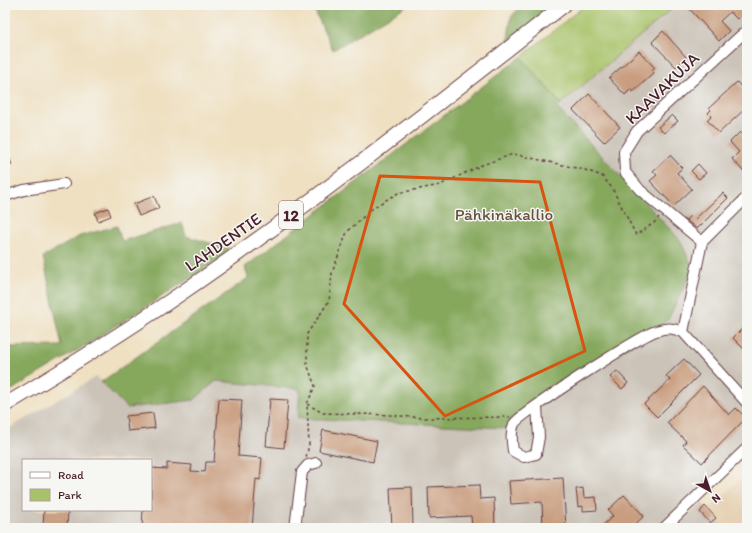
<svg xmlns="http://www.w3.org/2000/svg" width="752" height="533" font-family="Itim,sans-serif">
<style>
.built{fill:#e6d1b4}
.industrial{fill:#cbc3b8;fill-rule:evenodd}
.green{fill:#a8c269;stroke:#79704a}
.forest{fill:#86a85d;stroke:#686444}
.building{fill:#c99e80}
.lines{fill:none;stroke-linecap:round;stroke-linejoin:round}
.minor-casing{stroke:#633c42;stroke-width:12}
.highway-casing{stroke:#633c42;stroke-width:16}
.path{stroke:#633c42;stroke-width:1.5;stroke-dasharray:3 3;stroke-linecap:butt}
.minor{stroke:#fff;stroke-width:10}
.highway{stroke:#fff;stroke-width:14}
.marked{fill:none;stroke:#d8530f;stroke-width:3;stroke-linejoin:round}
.labels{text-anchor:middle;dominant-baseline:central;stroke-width:3;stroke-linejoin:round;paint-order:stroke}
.shield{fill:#f6f6f2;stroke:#7e6067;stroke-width:1}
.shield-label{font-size:16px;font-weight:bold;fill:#4a1f2b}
.street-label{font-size:17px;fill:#4a1f2b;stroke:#f6f6f2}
.park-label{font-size:17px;fill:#66503e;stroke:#f6f6f2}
</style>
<rect width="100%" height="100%" fill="#f6f6f2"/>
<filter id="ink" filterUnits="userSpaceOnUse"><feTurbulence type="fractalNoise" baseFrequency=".025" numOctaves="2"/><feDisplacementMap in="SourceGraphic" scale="8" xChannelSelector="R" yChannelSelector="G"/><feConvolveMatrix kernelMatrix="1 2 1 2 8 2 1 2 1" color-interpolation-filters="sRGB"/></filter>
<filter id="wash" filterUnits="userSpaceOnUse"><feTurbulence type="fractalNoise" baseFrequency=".012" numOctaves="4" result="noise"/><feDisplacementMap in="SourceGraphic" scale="16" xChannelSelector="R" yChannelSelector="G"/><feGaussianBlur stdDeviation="0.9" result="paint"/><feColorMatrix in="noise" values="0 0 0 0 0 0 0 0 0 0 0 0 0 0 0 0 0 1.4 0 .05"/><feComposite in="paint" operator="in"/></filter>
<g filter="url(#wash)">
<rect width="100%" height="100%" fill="#efe0c1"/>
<path class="built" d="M747 473V528H724L708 510Z"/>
<path class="industrial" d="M676 5H747V448L664 528H5V431L96 377 128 407 194 400 216 381 301 389 298 418 693 268 680 240 557 108ZM23 460H151V510H23Z
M702 502 724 528H675Z"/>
<path class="green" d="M585 5H676L561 104 521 57Z"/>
<path class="forest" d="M312 5H408L333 50Z
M522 5H557L507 45 511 17Z
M521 57 561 104 557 108 680 240 693 268 668 320 506 428 298 418 300 389 216 381 194 400 127 408 101 382 248 278 245 267Z
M182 223 186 236 234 250 91 342 5 394V347L62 346 43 257 80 236 117 226 122 241Z"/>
<g id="blocks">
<path class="building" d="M686 5H744L747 10 737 19 730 12 720 21 729 31 719 41Z
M663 31 686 57 676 67 652 42Z
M639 51 655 68 652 71 654 73 633 92 631 89 625 95 609 78Z
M737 82 747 94V107L719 133 707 120 711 116 708 113 711 110 709 108Z
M589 94 620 127 604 142 573 110Z
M672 115 678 121 664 133 658 127Z
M740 132 747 139V168L743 171 732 159 739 152 730 142Z
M5 147 12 165 5 167Z
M670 155 682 168 677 173 692 189 674 206 650 181 657 175 653 171Z
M698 164 706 173 699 179 691 171Z
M723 193 728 198 697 229 686 220 691 215 695 219Z
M154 196 159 208 139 216 134 204Z
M108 208 111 216 98 221 95 213Z
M747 324V352L733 338Z
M684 359 699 375 657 417 644 404 670 380 666 376Z
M617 371 628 383 622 389 610 377Z
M703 386 729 415 736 408 746 418 702 463 683 445 686 441 667 423Z
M219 399 242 400 238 456 262 458 260 480 256 479 252 528H142L143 510H151V468L167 469V463L192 465 191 471 205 472 206 462H214Z
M270 399 288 400 284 448 266 446Z
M153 413 155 428 128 431 126 416Z
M323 430 377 441 373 462 319 451Z
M563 478 566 528H543L542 502 511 504 509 481Z
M479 485 480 499 494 498 495 528H472L471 516 429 518 428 487Z
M412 487 413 528H392L390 488Z
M583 488 584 498 596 497 597 510 583 511V506L578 507 576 489Z
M624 495 644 516 631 528H600L613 516 608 510Z
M705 506 716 518 710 523 700 512Z
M44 510H68L67 528H43Z"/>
</g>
</g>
<g filter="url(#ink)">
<use href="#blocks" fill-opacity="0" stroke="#633c42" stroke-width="1"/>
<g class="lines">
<g class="minor-casing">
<path id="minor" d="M5 196 24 190 64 184
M747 197 702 242 683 332 747 403
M702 242 640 190 625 172 624 152 637 131 747 30
M537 407 539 437 536 454 524 457 513 451C512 442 510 433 514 424 519 414 640 336 656 331 667 327 673 328 683 332
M295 528 302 472 308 465 316 463
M664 528 747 448"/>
</g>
<g class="highway-casing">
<path id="highway" d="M5 405C65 369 125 332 183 292 314 202 439 103 564 5"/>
</g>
<path class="path" d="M307 404 323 413 390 415 424 418 510 417
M306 457 309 445 307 404 315 386 307 364V334L329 301 332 273 347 232 374 207 398 193 440 185 482 165 513 154 585 170 602 176 612 188 636 235 654 223 659 217"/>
<use href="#minor" class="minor"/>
<use href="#highway" class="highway"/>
</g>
</g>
<path class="marked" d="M380 176 540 182 585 351 445 416 344 304Z"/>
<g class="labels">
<rect class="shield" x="279" y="201" width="24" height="28" rx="3"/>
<g class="shield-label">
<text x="291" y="215">12</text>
</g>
<g class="street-label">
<text transform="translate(662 88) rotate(-44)">KAAVAKUJA</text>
<text transform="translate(223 242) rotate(-35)">LAHDENTIE</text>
</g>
<g class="park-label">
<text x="504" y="214">Pähkinäkallio</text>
</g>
</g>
<rect width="752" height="533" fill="none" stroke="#f6f6f2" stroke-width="20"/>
<rect x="22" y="459" width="130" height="52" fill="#f6f6f2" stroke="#b1a0a2"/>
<rect x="30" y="472" width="20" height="6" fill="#ffffff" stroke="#b1a0a2"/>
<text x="58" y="479" font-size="12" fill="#4a1f2b">Road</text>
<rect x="30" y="489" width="20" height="12" fill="#a8c269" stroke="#b1a0a2"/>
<text x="58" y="499" font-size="12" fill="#4a1f2b">Park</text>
<g transform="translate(710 491) rotate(140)" stroke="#f6f6f2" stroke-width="3" paint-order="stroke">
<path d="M0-3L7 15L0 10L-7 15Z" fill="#4a1f2b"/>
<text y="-6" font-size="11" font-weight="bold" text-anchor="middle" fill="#4a1f2b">N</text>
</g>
</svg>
